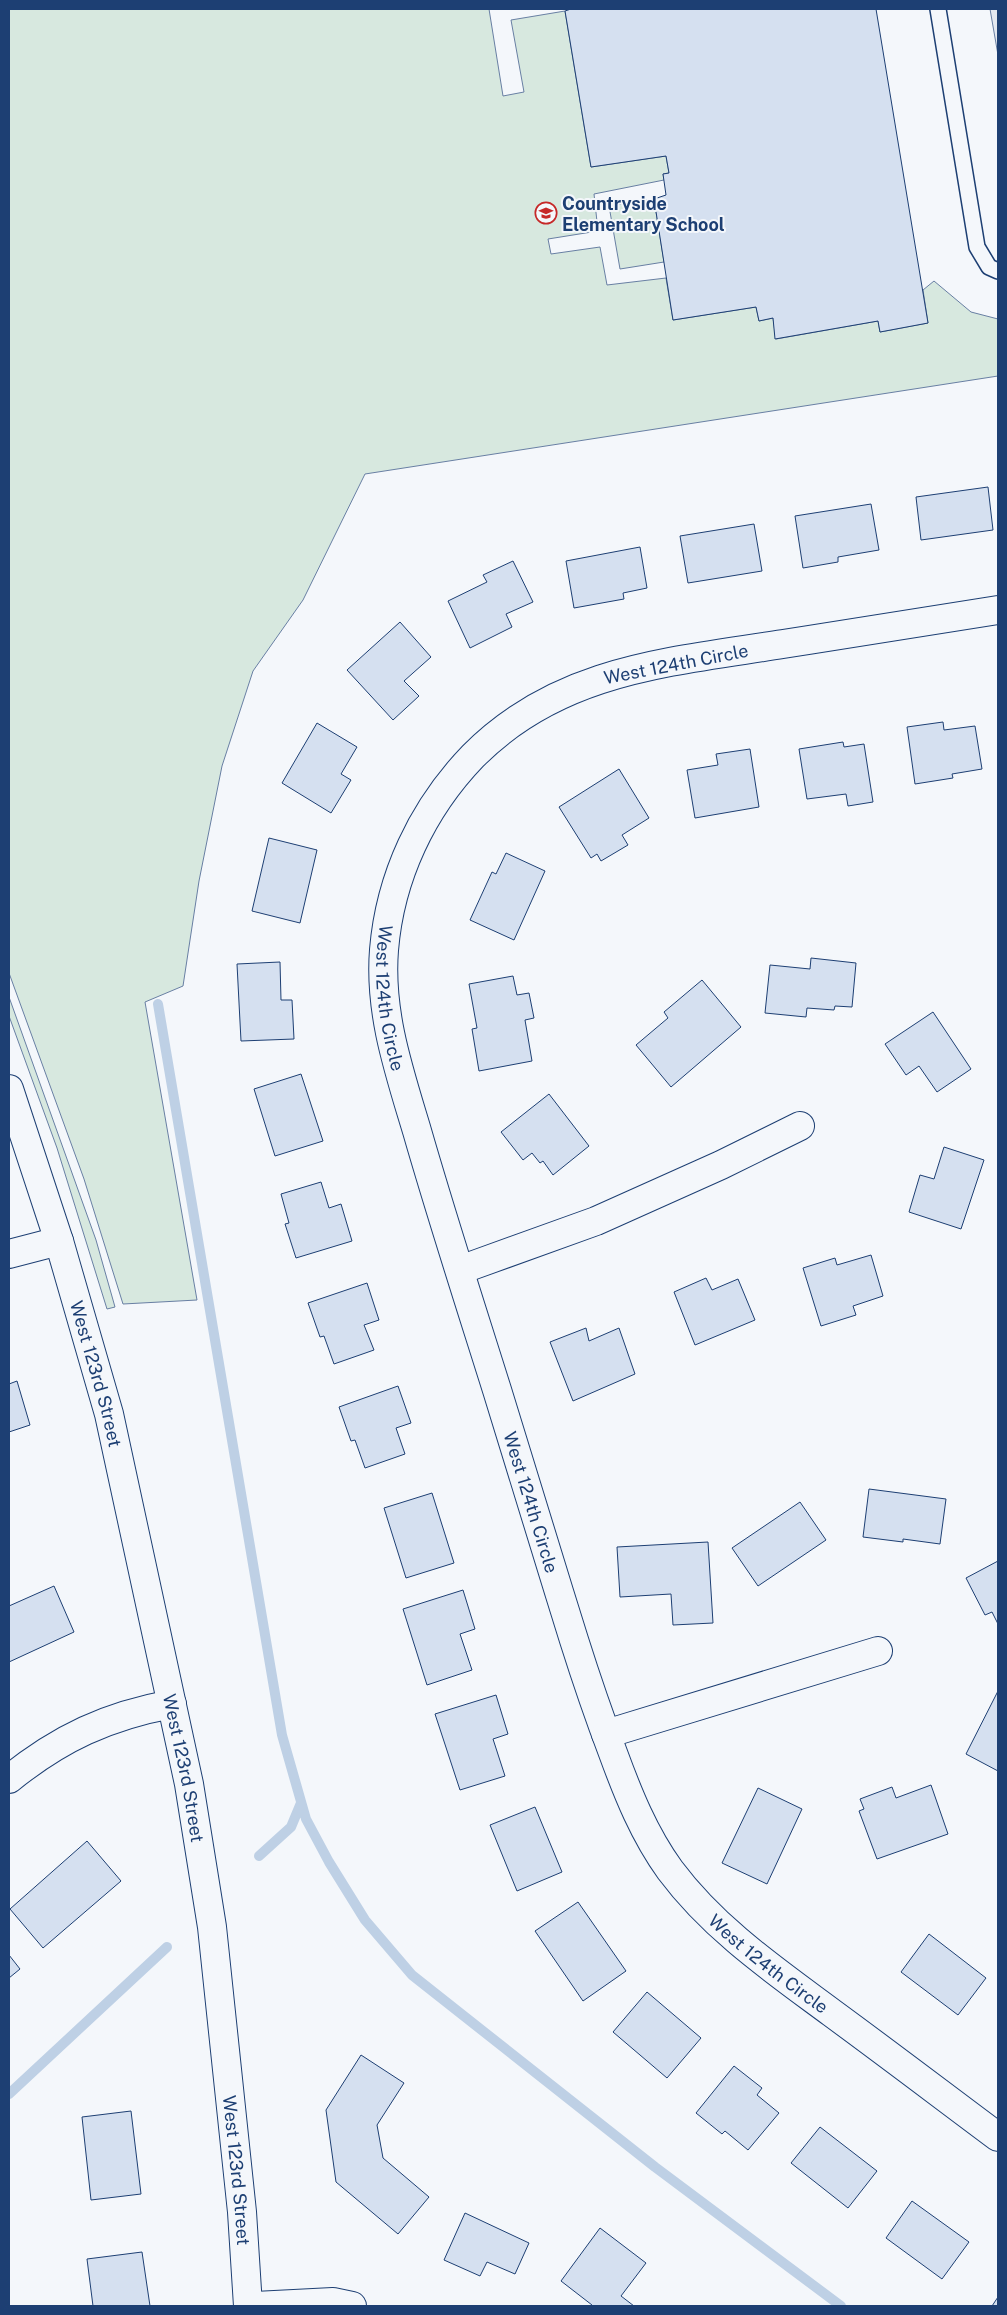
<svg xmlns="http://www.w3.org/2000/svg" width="1007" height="2315" font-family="'Public Sans',sans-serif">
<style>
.green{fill:#d7e8df;stroke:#687fa3}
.parking{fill:#e3e8f0;stroke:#687fa3}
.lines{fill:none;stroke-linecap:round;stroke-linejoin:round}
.stream{stroke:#bed0e5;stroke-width:10}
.building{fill:#d5e0f0;stroke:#1d3f73}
.lane-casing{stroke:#1d3f73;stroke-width:18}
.street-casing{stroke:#1d3f73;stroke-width:30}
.secondary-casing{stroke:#1d3f73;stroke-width:30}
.lane{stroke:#f4f7fb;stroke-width:15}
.street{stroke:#f4f7fb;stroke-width:28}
.secondary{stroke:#f4f7fb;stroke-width:28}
.labels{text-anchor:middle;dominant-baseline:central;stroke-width:4;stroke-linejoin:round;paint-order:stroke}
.poi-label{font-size:18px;font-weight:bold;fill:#1d3f73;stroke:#f4f7fb;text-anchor:start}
.street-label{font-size:18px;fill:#1d3f73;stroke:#f4f7fb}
</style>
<rect width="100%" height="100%" fill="#f4f7fb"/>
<path class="green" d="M9 9H489L503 96 524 92 511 20 565 11 591 167 666 156 669 173 663 174 664 180 594 194 598 231 548 239 551 254 600 247 607 285 666 278 673 320 756 307 759 321 773 318 776 339 878 321 880 332 928 323 923 290 934 281 971 312 998 319V376L365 474 303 600 253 671 222 766 199 881 183 986 145 1002 197 1300 123 1304 84 1179 9 973Z
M654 199 664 262 620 269 609 206Z
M9 997 96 1240 115 1307 107 1309 57 1148 9 1016Z"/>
<path class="parking" d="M990 9H998V55Z"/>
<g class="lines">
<path class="stream" d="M158 1004 282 1735 306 1819 329 1862 365 1920 412 1975 655 2167 841 2306
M259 1856 291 1827 301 1803
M9 2094 167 1947"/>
</g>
<path class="building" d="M571 9H876L928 323 880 332 878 321 775 339 773 318 759 321 756 307 673 320 654 199 666 195 663 174 669 173 666 156 591 167 565 11Z
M988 487 993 530 921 540 916 497Z
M871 504 879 550 838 557V562L803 568 795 516Z
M754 524 762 571 688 583 680 536Z
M640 547 647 588 623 593 624 599 574 608 566 561Z
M513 561 533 602 506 614 512 627 470 648 448 601 487 582 483 575Z
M400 622 431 657 404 681 419 696 393 720 347 670Z
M943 722 944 730 975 726 982 769 952 774 953 778 915 784 907 727Z
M317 723 357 747 341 774 351 780 331 813 282 783Z
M843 742 844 747 864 744 873 802 848 806 846 794 807 799 799 749Z
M750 749 759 807 695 818 687 770 718 765 716 754Z
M619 769 649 818 622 835 628 845 601 861 597 854 591 858 559 807Z
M269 838 317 850 300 923 252 911Z
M506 853 545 871 514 940 470 920 492 872 496 874Z
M811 958 856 963 852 1007 835 1006 834 1010 807 1008 806 1017 765 1013 770 965 810 969Z
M280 962 281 1000H292L294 1039 241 1041 237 964Z
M513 976 517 995 529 993 534 1018 525 1020 532 1061 479 1071 472 1029 477 1028 469 984Z
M702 980 741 1027 671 1087 636 1045 668 1018 664 1012Z
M933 1012 971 1069 937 1092 919 1066 906 1075 885 1044Z
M301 1074 323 1141 275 1156 254 1089Z
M549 1094 589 1146 553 1175 543 1161 540 1163 532 1153 523 1160 501 1132Z
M944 1147 984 1160 961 1229 909 1212 920 1175 934 1179Z
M321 1182 329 1208 341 1204 352 1241 296 1258 285 1224 289 1223 281 1194Z
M871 1255 883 1296 853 1306 856 1315 821 1326 803 1268 835 1258 837 1265Z
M706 1278 712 1290 738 1279 755 1320 695 1345 674 1292Z
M367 1283 379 1320 364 1325 374 1350 334 1364 324 1336 320 1337 308 1303Z
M586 1328 589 1341 619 1328 635 1374 573 1401 550 1342Z
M17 1381 30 1425 9 1432V1384Z
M398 1386 411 1423 396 1428 405 1454 365 1468 355 1440 351 1441 339 1407Z
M869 1489 946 1499 940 1544 903 1539V1542L863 1537Z
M432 1493 454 1563 406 1578 384 1508Z
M800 1502 826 1540 758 1586 732 1548Z
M708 1542 713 1623 673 1625 671 1594 620 1597 617 1547Z
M998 1561V1624L992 1612 985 1615 966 1578Z
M54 1586 74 1632 9 1662V1606Z
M463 1590 475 1629 460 1634 472 1670 427 1685 403 1609Z
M998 1691V1771L966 1754Z
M496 1695 508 1734 493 1739 505 1776 460 1790 435 1714Z
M931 1785 948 1834 877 1859 859 1811 864 1809 860 1799 892 1787 896 1798Z
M758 1788 802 1809 767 1884 722 1863Z
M535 1807 562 1872 517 1891 490 1825Z
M87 1841 121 1881 43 1948 10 1909Z
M578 1902 626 1971 583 2001 535 1931Z
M929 1934 986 1978 958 2015 901 1972Z
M9 1955 20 1969 9 1978Z
M647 1992 701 2038 667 2078 613 2032Z
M361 2055 404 2083 377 2125 383 2158 429 2197 398 2234 336 2182 326 2110Z
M734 2066 762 2088 757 2095 779 2113 748 2150 725 2131 722 2134 696 2113Z
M131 2111 141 2194 91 2200 82 2117Z
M820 2127 877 2171 848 2208 791 2163Z
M912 2201 969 2242 942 2279 886 2238Z
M465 2213 529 2243 515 2274 487 2262 480 2276 444 2260Z
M600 2228 646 2263 621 2296 634 2306H591L592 2305 561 2281Z
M142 2252 150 2306H93L87 2259Z
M998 2297V2306H992Z"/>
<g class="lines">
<g class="lane-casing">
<path id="lane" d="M938 9 977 247 989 267 998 271"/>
</g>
<g class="street-casing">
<g id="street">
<path id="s1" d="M998 610C927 621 855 633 783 644 670 662 559 669 473 756 422 809 390 877 384 950 379 1013 399 1071 417 1131 442 1218 470 1304 497 1390 523 1474 548 1557 574 1640 586 1678 599 1716 613 1753 628 1794 644 1834 670 1870 714 1929 774 1970 832 2013 888 2054 943 2096 998 2137"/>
<path d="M9 1254 59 1241"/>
<path d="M460 1270 596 1221 721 1165 800 1126"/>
<path d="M606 1734 878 1651"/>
<path d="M9 1779C60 1738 107 1716 172 1704"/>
<path d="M255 2306 333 2302 352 2306"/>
</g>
</g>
<g class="secondary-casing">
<g id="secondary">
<path id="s2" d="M9 1089 59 1241 109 1414 189 1784 212 1927 242 2212 248 2306"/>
</g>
</g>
<use href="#lane" class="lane"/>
<use href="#street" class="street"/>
<use href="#secondary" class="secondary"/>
</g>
<defs>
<g id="school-ring" transform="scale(1.125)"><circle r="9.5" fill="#f4f7fb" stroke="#c62828" stroke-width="1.5"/><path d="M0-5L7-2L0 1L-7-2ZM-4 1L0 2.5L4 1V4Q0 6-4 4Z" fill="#c62828"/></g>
</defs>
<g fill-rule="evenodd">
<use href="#school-ring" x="546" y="213"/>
</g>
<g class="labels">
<g class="poi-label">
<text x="562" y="203">Countryside<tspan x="562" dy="21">Elementary School</tspan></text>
</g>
<g class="street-label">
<text transform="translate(676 664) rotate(-11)">West 124th Circle</text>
<text stroke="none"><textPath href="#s1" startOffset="820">West 124th Circle</textPath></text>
<text stroke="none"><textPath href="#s2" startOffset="298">West 123rd Street</textPath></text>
<text stroke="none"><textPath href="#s1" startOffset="1345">West 124th Circle</textPath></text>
<text stroke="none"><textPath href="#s2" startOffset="702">West 123rd Street</textPath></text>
<text stroke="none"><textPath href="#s1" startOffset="1876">West 124th Circle</textPath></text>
<text stroke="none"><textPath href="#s2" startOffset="1108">West 123rd Street</textPath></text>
</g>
</g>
<rect width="1007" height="2315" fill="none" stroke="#1d3f73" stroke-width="20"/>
</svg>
